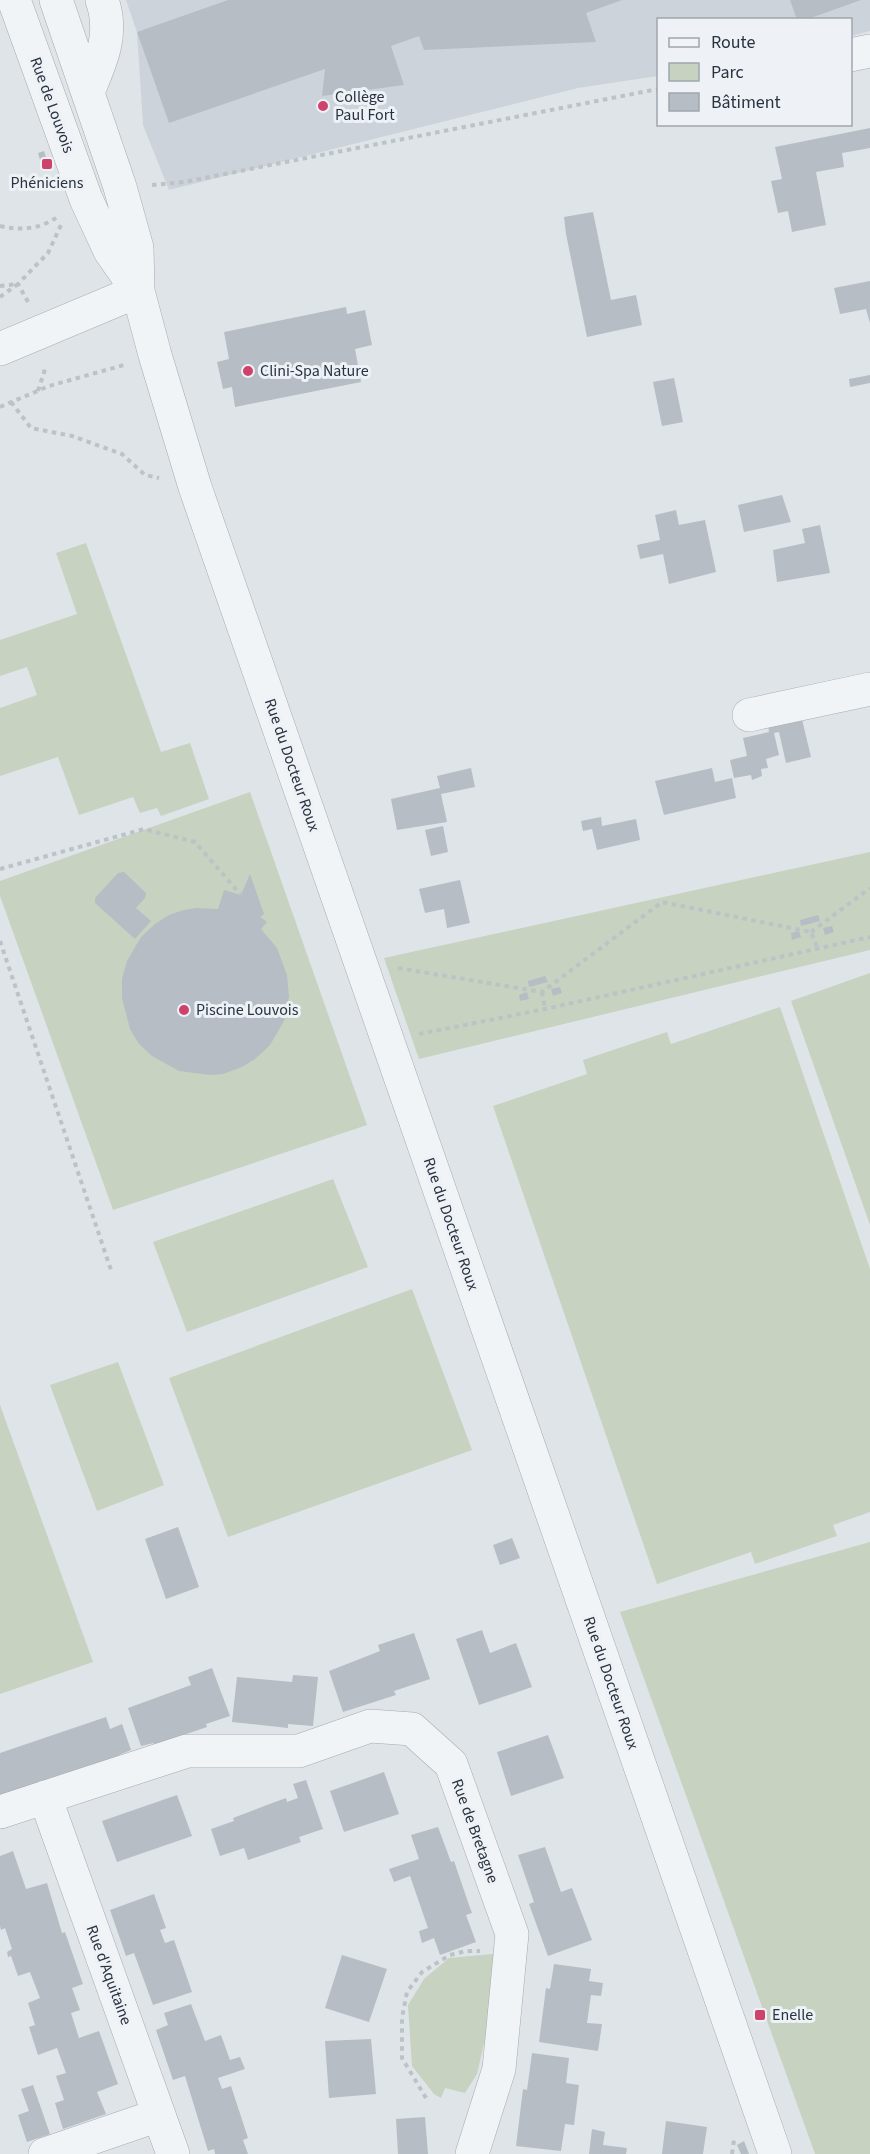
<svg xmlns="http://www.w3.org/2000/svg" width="870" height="2154" font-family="'Source Sans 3',sans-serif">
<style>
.built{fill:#cdd3da}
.green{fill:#c7d2c0}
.building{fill:#b6bdc5}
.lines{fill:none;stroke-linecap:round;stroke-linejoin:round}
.minor-casing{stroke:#a4abb2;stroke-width:34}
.path{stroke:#bdc2c6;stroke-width:4;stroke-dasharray:4.5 4.5;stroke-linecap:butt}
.minor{stroke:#f1f4f6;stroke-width:33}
.poi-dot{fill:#ce436b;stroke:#eef2f6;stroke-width:2}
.labels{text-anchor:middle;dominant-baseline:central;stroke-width:6;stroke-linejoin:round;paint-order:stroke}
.poi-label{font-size:16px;fill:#28333f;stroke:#eef2f6;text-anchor:start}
.street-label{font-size:16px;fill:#28333f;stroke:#eef2f6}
</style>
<rect width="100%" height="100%" fill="#dfe4e8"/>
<path class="built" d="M126 0H870V31L851 36 850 20H658V76L578 88 169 190 143 125 137 32Z"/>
<path class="green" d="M86 543 161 752 190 743 209 799 161 816 157 808 140 813 133 797 79 815 58 757 0 776V708L37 695 27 667 0 676V640L77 614 56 553Z
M250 792 367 1125 113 1210 0 896V881Z
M870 852V950L419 1059 384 958Z
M870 973V1225L791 1001Z
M780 1007 870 1269V1512L833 1525 837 1536 755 1564 751 1552 657 1584 493 1106 587 1074 583 1060 667 1032 671 1044Z
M333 1179 368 1267 187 1332 153 1242Z
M412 1289 472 1450 228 1537 169 1378Z
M118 1362 164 1485 97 1511 50 1385Z
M0 1405 93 1662 0 1694Z
M870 1542V2154H815L620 1612Z
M493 1954 500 1974 477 2074 465 2093 445 2088 441 2098 434 2094 412 2066 408 2005 424 1979 449 1958Z"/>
<path class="building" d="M228 0H622L586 13 596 42 424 50 419 36 391 46 404 85 322 96 325 69 169 123 137 32Z
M790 0H861L805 20H797Z
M870 128V148L842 153 844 167 816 172 826 225 792 232 788 211 778 213 771 181 782 179 775 147Z
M44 151 49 167 43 169 38 153Z
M593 212 611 300 636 295 642 325 587 337 566 234 564 217Z
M870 281V323L866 309 840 314 834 288Z
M346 307 347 314 365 310 372 345 355 349 361 382 235 407 232 387 223 389 217 362 229 359 224 332Z
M870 375V383L850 387 849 379Z
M674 378 683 422 662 426 653 382Z
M782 495 791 522 744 532 738 505Z
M676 510 679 525 705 520 716 572 669 584 663 554 640 559 637 545 660 540 655 515Z
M820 525 830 573 777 582 773 550 805 543 802 529Z
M800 711 811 757 786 763 779 732 774 733 779 755 766 759 768 768 761 769 762 776 752 780 751 775 734 778 730 760 747 756 743 738 769 732 767 719Z
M471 768 475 787 441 794 447 822 397 830 391 799 440 788 437 776Z
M712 768 715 782 732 778 736 798 664 815 655 781Z
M601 817 602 826 636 819 640 840 597 850 592 829 583 831 581 821Z
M443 826 448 852 431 856 425 830Z
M124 872 146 893 145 898 136 908 151 921 135 939 95 903V898L118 873Z
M250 874 264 914 260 917 267 922 261 929 277 948 287 975 289 997 284 1021 270 1045 255 1059 242 1067 223 1074 210 1075 179 1071 152 1056 139 1044 130 1029 122 998V979L127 961 141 937 155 924 169 915 184 910 196 908 218 909 224 890 241 895Z
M460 880 470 923 447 928 444 909 425 913 419 889Z
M818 915 820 921 801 926 800 920Z
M832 926 834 932 825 935 823 928Z
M799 931 801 937 792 940 791 933Z
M545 976 548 982 529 987 528 981Z
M560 987 562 993 553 996 551 989Z
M527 992 529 999 520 1001 519 995Z
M178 1527 199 1587 166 1599 145 1539Z
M512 1538 520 1558 500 1565 493 1545Z
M482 1630 490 1653 516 1643 532 1687 479 1705 456 1639Z
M414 1633 430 1679 394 1691 396 1695 343 1712 329 1671 380 1651 378 1645Z
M212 1668 230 1716 206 1724 207 1727 154 1745V1743L141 1746 128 1708 191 1685 188 1677Z
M293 1675 318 1677 313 1726 288 1724V1728L232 1722 237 1677 292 1682Z
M106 1717 110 1729 122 1724 131 1750 119 1755 120 1758 0 1799V1753Z
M548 1735 564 1778 511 1796 497 1752Z
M384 1772 399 1814 344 1832 330 1791Z
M306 1780 323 1829 299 1837 301 1842 248 1860 244 1848 220 1856 211 1829 234 1821 233 1818 267 1805 286 1798 287 1802 298 1798 293 1784Z
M177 1795 192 1836 117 1862 102 1821Z
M438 1827 451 1862 454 1861 469 1905 472 1913 466 1915 476 1942 440 1955 434 1938 422 1943 419 1931 428 1928 410 1876 394 1882 389 1869 419 1859 411 1835Z
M545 1847 561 1892 572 1888 592 1940 548 1956 529 1904 534 1902 518 1855Z
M13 1851 26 1889 47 1883 62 1933 65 1932 83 1984 72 1988 80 2010 71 2013 79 2038 99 2031 118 2084 97 2092 106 2114 63 2129 55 2103 64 2100 56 2076 66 2073 57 2048 38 2055 29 2027 35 2025 28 2003 40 1998 30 1972 18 1976 11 1956 8 1957 7 1952 12 1949 5 1928 1 1930 0 1926V1856Z
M154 1894 166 1928 160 1930 165 1943 174 1940 192 1992 153 2005 134 1953 126 1956 110 1910Z
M342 1955 387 1969 369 2022 325 2008Z
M554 1964 591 1969 589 1981 603 1983 601 1996 591 1995 587 2023 602 2024 598 2051 539 2042 546 1988 550 1989Z
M191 2004 205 2041 221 2035 230 2060 240 2057 245 2069 218 2078 222 2089 231 2086 248 2138 243 2140 248 2154H215L214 2149 208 2151 185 2076 173 2080 156 2030 168 2025 164 2013Z
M371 2039 376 2094 329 2098 325 2041Z
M532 2053 569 2058 566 2083 579 2085 574 2125 565 2124 561 2151 516 2146 523 2089 527 2090Z
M33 2085 50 2134 27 2142 18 2115 29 2111 21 2089Z
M425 2117 428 2154H398L396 2119Z
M666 2121 707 2127 703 2154H662Z
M592 2129 605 2132 603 2145 627 2148 626 2154H589Z
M744 2141 749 2154H741L737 2145Z"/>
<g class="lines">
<g class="minor-casing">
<path id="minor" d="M14 0 86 199 110 251 138 291
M56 0 120 187 137 248 138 291 155 355 195 487 775 2154
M850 55 870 51
M88 92C101 61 114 34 102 0
M0 349 138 291
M749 715 870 689
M45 1797 173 2154
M0 1812 187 1751H299L370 1726 412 1729 451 1764 512 1934 499 2069 472 2154
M45 2154 159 2115"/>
</g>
<path class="path" d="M152 185 184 182 658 89
M0 226C22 231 40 229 59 216
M0 286 17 284
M0 297 18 284
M28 302 18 284 48 253 61 225
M38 391 46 366
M11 402 31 428 72 436 122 454 145 475 159 478
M0 407 49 386 124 365
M0 869 144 829 195 842 241 895
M811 932 870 888
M0 941 112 1273
M398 968 542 992 662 902 811 932 818 949
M542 992 545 1009
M419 1034 545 1009 870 937
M426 2098 402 2058V2018L407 1992 422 1972 450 1955 466 1951H480
M732 2154 734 2140"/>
<use href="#minor" class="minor"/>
</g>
<g class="poi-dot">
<circle cx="323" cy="106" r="6"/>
<rect x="41" y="158" width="12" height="12" rx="3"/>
<circle cx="248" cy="371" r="6"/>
<circle cx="184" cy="1010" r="6"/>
<rect x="754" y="2009" width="12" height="12" rx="3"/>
</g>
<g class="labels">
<g class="poi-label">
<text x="335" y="97">Collège<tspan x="335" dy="18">Paul Fort</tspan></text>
<text x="47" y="183" text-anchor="middle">Phéniciens</text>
<text x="260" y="371">Clini-Spa Nature</text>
<text x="196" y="1010">Piscine Louvois</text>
<text x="772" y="2015">Enelle</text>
</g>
<g class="street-label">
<text transform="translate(52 105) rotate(70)">Rue de Louvois</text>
<text transform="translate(292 765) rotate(71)">Rue du Docteur Roux</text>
<text transform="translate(451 1224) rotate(71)">Rue du Docteur Roux</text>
<text transform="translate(611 1683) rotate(71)">Rue du Docteur Roux</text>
<text transform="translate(475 1831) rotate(70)">Rue de Bretagne</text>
<text transform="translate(109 1975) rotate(70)">Rue d'Aquitaine</text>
</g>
</g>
<rect x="657" y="18" width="195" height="108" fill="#eef2f6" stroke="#9fa6ad" stroke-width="1.5"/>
<rect x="669" y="38" width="30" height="9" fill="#f1f4f6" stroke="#9fa6ad" stroke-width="1.5"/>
<text x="711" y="48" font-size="18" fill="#28333f">Route</text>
<rect x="669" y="63" width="30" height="18" fill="#c7d2c0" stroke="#9fa6ad" stroke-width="1.5"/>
<text x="711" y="78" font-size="18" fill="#28333f">Parc</text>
<rect x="669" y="93" width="30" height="18" fill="#b6bdc5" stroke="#9fa6ad" stroke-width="1.5"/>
<text x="711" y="108" font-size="18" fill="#28333f">Bâtiment</text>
</svg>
